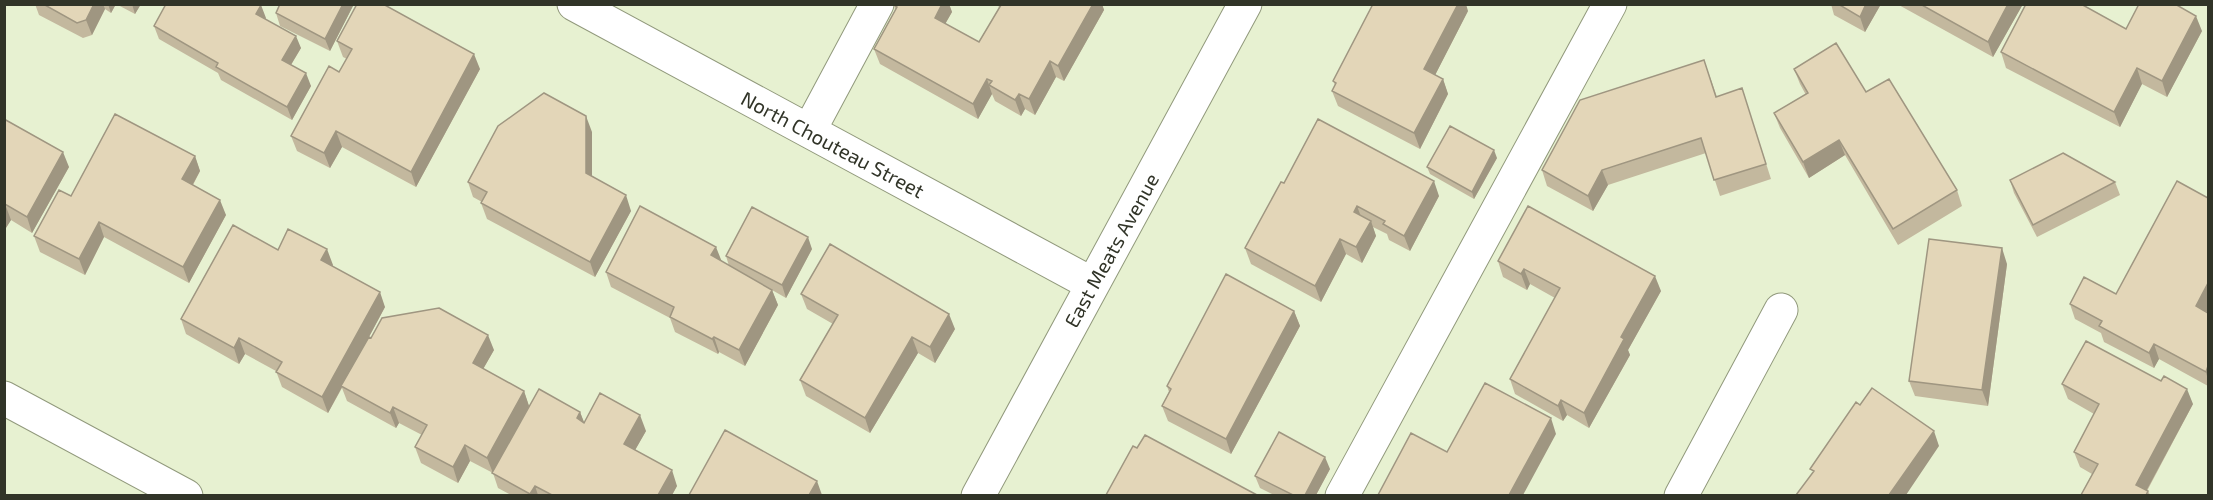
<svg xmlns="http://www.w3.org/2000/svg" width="2213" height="500" font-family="'Exo 2',sans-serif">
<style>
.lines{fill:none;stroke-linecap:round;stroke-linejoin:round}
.minor-casing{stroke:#91997c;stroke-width:35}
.minor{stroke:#fff;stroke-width:33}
.wall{fill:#c3b89e}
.shaded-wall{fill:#9f9681}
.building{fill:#e3d6b8;stroke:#9f9681;stroke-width:1.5}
.labels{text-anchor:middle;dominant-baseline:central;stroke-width:4.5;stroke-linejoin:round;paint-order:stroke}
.street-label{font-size:20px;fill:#313428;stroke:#fff}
</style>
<rect width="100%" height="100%" fill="#e7f1d1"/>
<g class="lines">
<g class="minor-casing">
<path id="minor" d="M574 4 1092 284
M809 131 877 4
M4 398 186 496
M978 496 1245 4
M1342 496 1610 4
M1681 496 1781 310"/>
</g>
<use href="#minor" class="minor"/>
</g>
<path class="wall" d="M35 4H116L111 13 105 9 92 35 83 38 39 15Z
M116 4H141L135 14Z
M280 4H354L330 51 280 26 276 13Z
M894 4H949L952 12 945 24 979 42 999 8 998 4H1102L1104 10 1064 81 1056 77 1035 115 1025 109 1021 116 995 101 992 94 978 119 880 64 874 49 895 10Z
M1831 4H1881L1865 32 1834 15Z
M1897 4H2023L1993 57Z
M1468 11 1435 75 1443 79 1448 94 1420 149 1338 106 1332 91 1335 85 1333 81Z
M265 18 301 48 291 65 311 86 292 120 221 80 218 73 159 39 154 26 266 18Z
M2126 29 2202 31 2167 97 2142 84 2120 127 2006 68 2001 52Z
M337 41 480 69 416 187 342 147 330 168 297 151 291 136 339 72 347 59 343 57Z
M1704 60 1717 97 1747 104 1771 179 1720 196 1706 153 1608 185 1593 211 1547 186 1542 170Z
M1794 69 1866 92 1957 190 1962 206 1898 245 1845 155 1809 178 1780 128 1774 113 1806 95 1800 84Z
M4 119 69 167 32 233 11 220 4 231Z
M592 132V176L631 211 595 277 487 219 481 203 482 202 473 197 468 182Z
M195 156 200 171 193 185 226 215 189 283 104 237 85 275 40 252 34 236 71 196Z
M1497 158 1474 199 1430 174 1427 167Z
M2010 180 2115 182 2120 195 2037 237 2014 193Z
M1284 183 1439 196 1410 251 1389 240 1387 234 1373 227 1376 236 1362 263 1346 254 1321 302 1251 264 1245 248Z
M812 249 786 298 772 290 778 305 745 366 719 352 718 354 675 332 670 318 611 287 606 272 721 261 729 266 726 256Z
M278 250 333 265 332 266 385 307 369 337 371 338 494 350 483 369 524 391 529 406 580 412 584 423 646 431 635 450 677 486 672 495H511L498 488 493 473 470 461 458 483 421 463 415 447 422 435 399 423 396 428 347 401 342 388 328 413 282 387 276 371 245 354 239 364 186 334 181 319Z
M1498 261 1661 291 1628 350 1630 355 1589 428 1567 415 1563 421 1515 394 1510 379 1555 298 1530 284 1527 290 1503 277Z
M2007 264 1988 406 1915 396 1909 381Z
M801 294 955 329 935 363 918 353 870 433 806 396 800 380 833 324 807 309Z
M2116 294 2208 313V386L2159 359 2154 368 2104 342 2101 333 2075 319 2070 304Z
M1294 311 1300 326 1231 454 1168 421 1162 406 1169 392 1167 386Z
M2062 384 2193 404 2147 491H2148L2150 495H2081L2092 474 2080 467 2074 452 2094 414 2068 399Z
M1330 469 1316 495H1274L1260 488 1255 476Z"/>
<path class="shaded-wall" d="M94 4H103L105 9 92 35 86 20Z
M108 4H116L111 13Z
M132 4H141L135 14Z
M343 4H354L330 51 325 39Z
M942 4H949L952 12 940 33 935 18Z
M1093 4H1102L1104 10 1064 81 1058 66Z
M1458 4H1466L1468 11 1430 85 1424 69Z
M1866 4H1881L1865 32 1860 17Z
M2008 4H2023L1993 57 1988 42Z
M261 5 266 18 261 26 256 14Z
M2196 16 2202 31 2167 97 2162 81Z
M296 36 301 48 286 73 282 60Z
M474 54 480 69 416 187 411 172Z
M1050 61 1056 77 1035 115 1029 99Z
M2137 68 2142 84 2120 127 2114 112Z
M306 73 311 86 292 120 287 107Z
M987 79 992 94 978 119 973 104Z
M1443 79 1448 94 1420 149 1414 133Z
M1019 94 1025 109 1021 116 1015 100Z
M586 116 592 132V188L586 173Z
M336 131 342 147 330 168 324 153Z
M1839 140 1845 155 1809 178 1803 162Z
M1494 150 1497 158 1474 199 1472 192Z
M63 152 69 167 32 233 27 217Z
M195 156 200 171 187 195 182 179Z
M1602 170 1608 185 1593 211 1588 196Z
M1434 181 1439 196 1410 251 1404 236Z
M626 195 631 211 595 277 590 262Z
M220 200 226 215 189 283 183 267Z
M5 204 11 220 4 231V206Z
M1357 206 1363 222 1354 212Z
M1371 221 1376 236 1362 263 1356 247Z
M99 222 104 237 85 275 79 259Z
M808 237 812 249 786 298 782 285Z
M1340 239 1346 254 1321 302 1315 286Z
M716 247 722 262 711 255Z
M2002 248 2007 264 1988 406 1982 390Z
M327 249 333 265 327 276 321 260Z
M1524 269 1530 284 1527 290 1521 274Z
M1655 276 1661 291 1628 350 1630 355 1589 428 1584 413 1621 337Z
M2208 283V309L2202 322 2196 306Z
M772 290 778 305 745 366 739 350Z
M380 292 385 307 328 413 322 397Z
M1294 311 1300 326 1231 454 1226 439Z
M949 314 955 329 935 363 930 347Z
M488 335 494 350 478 378 473 363Z
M714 337 719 352 718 354 712 339Z
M912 337 918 353 870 433 865 418Z
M239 338 245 354 239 364 234 348Z
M2154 344 2159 359 2154 368 2149 353Z
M2208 366V380L2206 372Z
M2187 389 2193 404 2144 495 2136 485Z
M524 391 529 406 493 473 487 458Z
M1561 400 1567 415 1563 421 1558 406Z
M393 407 399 423 396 428 390 413Z
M580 412 586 427 577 418Z
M640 415 646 431 630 459 624 444Z
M1551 418 1556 434 1523 495H1509Z
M1934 431 1939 446 1906 495H1889Z
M465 445 470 461 458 483 453 467Z
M1325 457 1330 469 1316 495H1305Z
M672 470 677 486 672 495H658Z
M817 481 822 495H809Z
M535 486 538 495H531L530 494Z"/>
<path class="building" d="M43 4H94L86 20 77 23Z
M166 4 261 5 256 14 296 36 282 60 306 73 287 107 216 67 218 63 154 26Z
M280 4H343L325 39 276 13Z
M357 4H383L474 54 411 172 336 131 324 153 291 136 329 66 339 72 352 49 337 41Z
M894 4H942L935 18 979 42 1001 5 999 4H1093L1058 66 1050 61 1029 99 1019 94 1015 100 989 85 992 81 987 79 973 104 874 49 897 7 894 5Z
M1373 4H1458L1424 69 1443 79 1414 133 1332 91 1336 83 1333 81Z
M1838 4H1866L1860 17Z
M1920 4H2008L1988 42Z
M2026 4H2081L2126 29 2139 4H2175L2196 16 2162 81 2137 68 2114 112 2001 52Z
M1836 43 1866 92 1889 79 1957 190 1893 229 1839 140 1803 162 1774 113 1808 93 1794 69Z
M1704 60 1716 97 1742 88 1766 164 1714 180 1701 138 1602 170 1588 196 1542 170 1580 100Z
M544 93 586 116V173L626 195 590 262 481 203 487 192 468 182 498 126Z
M115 114 195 156 182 179 220 200 183 267 99 222 79 259 34 236 59 190 71 196Z
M4 119 63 152 27 217 5 204 4 206Z
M1318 119 1434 181 1404 236 1383 224 1385 221 1357 206 1354 212 1371 221 1356 247 1340 239 1315 286 1245 248 1281 182 1284 183Z
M1450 126 1494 150 1472 192 1427 167Z
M2063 153 2115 182 2033 225 2010 180Z
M2177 181 2208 198V283L2196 306 2208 313V366L2206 372 2154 344 2149 353 2099 326 2102 321 2070 304 2084 277 2116 294Z
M640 206 716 247 711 255 772 290 739 350 714 337 712 339 670 317 674 307 606 272Z
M1528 206 1655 276 1621 337 1624 339 1584 413 1561 400 1558 406 1510 379 1560 288 1524 269 1521 274 1498 261Z
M752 207 808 237 782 285 726 256Z
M233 225 278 250 288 229 327 249 321 260 380 292 322 397 276 372 282 362 239 338 234 348 181 319Z
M1929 239 2002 248 1982 390 1909 381Z
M830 244 949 314 930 347 912 337 865 418 800 380 838 315 801 294Z
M1226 274 1294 311 1226 439 1162 406 1171 389 1167 386Z
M439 308 488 335 473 363 524 391 487 458 465 445 453 467 415 447 427 425 393 407 390 413 341 386 369 337 371 338 382 318Z
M2086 341 2161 381 2164 376 2187 389 2136 485 2148 491 2146 495H2081L2098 464 2074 452 2099 404 2062 384Z
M1485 383 1551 418 1509 495H1378L1411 433 1447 452Z
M1872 388 1934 431 1889 495H1796L1814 471 1810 469 1856 402 1860 405Z
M539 389 580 412 577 418 584 423 600 393 640 415 624 444 672 470 658 495H552L535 486 530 494 492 473Z
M725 430 817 481 809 495H689Z
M1279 432 1325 457 1305 495H1293L1255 476Z
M1145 435 1257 495H1106L1133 446 1137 448Z"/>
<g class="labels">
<g class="street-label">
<text transform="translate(833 144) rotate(28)">North Chouteau Street</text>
<text transform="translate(1111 250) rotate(-61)">East Meats Avenue</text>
</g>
</g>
<rect width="2213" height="500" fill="none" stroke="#313428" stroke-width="12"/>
</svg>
